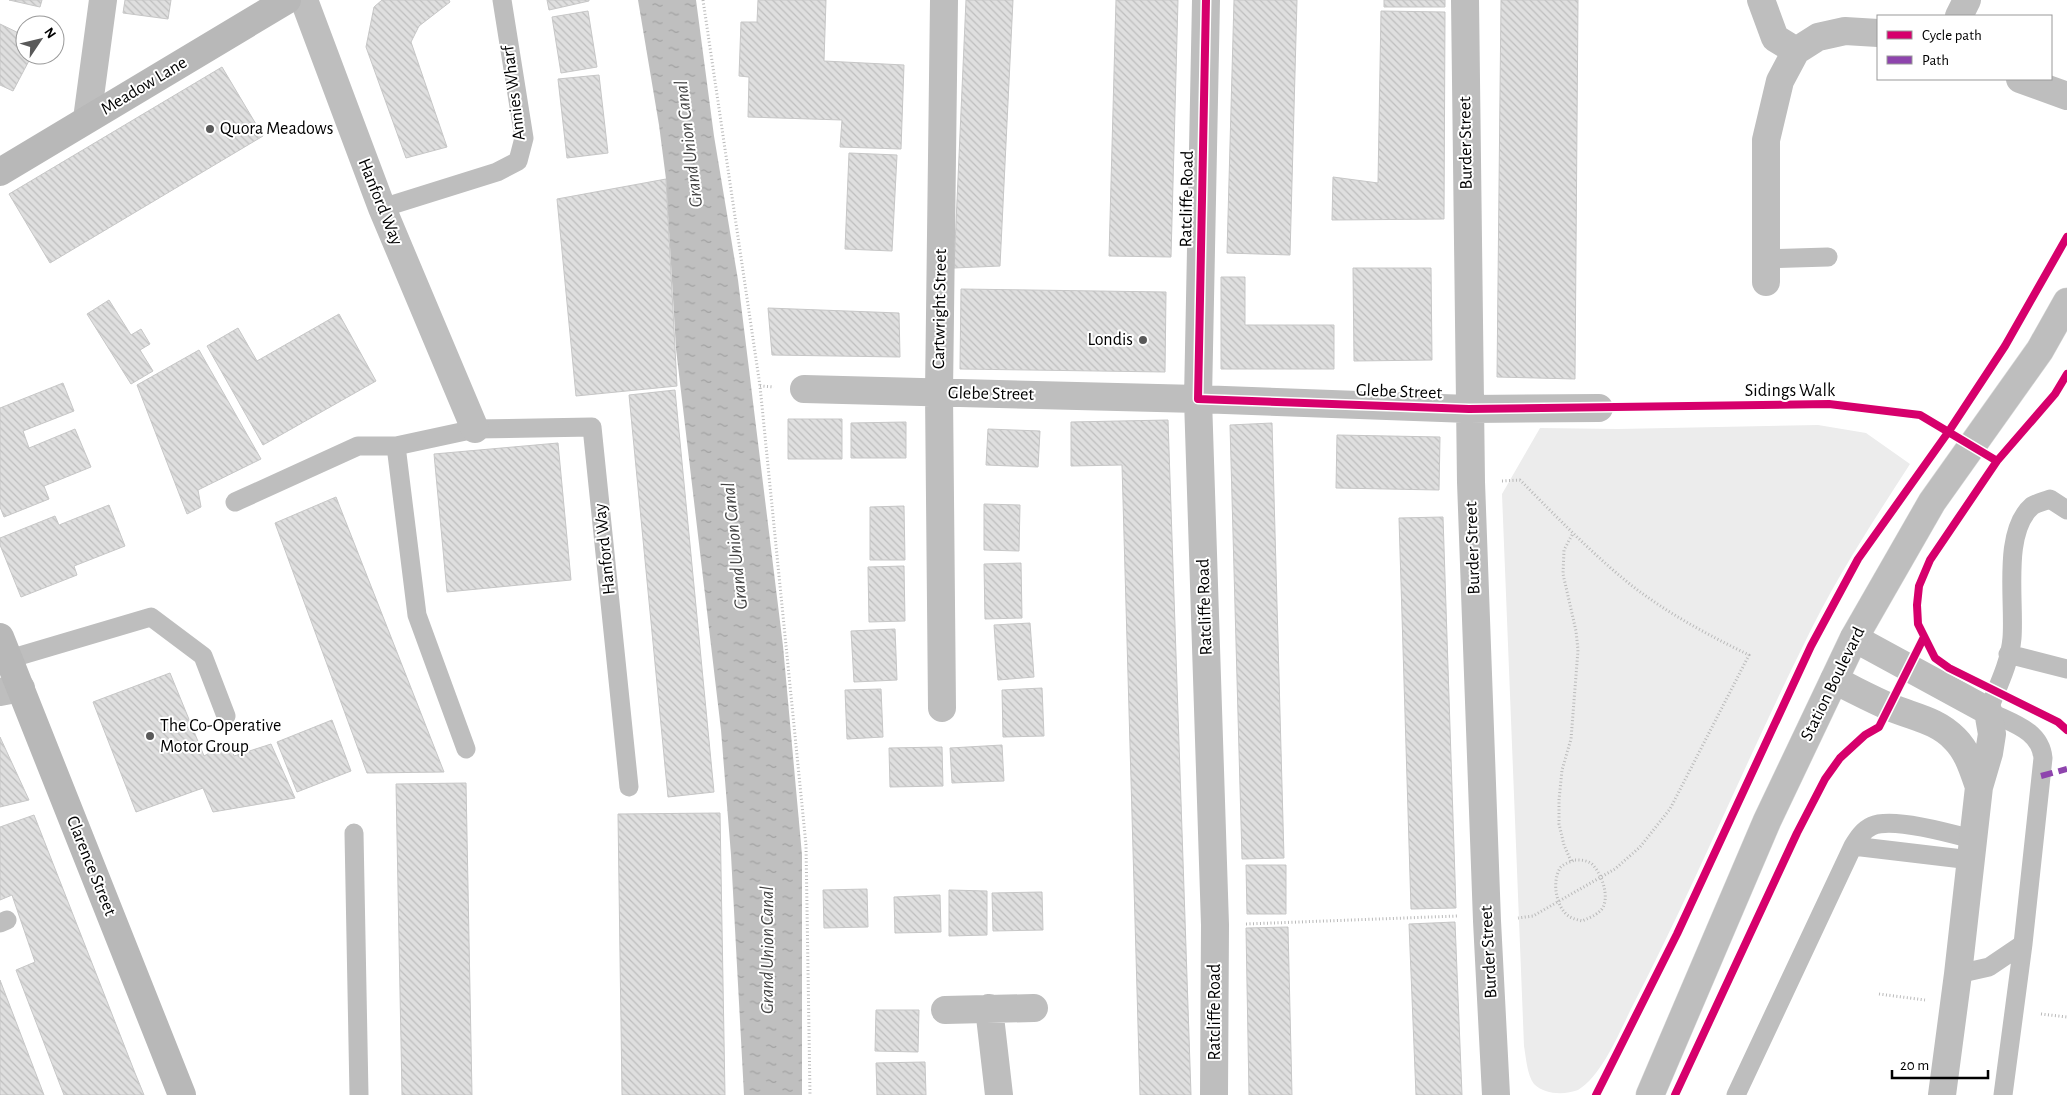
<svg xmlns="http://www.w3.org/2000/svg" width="2067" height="1095" font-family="'Alegreya Sans',sans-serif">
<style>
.green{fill:#ececec}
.water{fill:url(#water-ripples)}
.building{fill:url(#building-back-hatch);stroke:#c7c7c7}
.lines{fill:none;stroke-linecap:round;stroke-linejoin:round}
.primary-casing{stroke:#dbdbdb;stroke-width:29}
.path{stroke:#b9b9b9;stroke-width:3;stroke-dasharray:1 2.5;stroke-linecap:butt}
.lane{stroke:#bebebe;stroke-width:19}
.street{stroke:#bebebe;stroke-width:28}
.secondary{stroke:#b8b8b8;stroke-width:28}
.primary{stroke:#bebebe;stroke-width:28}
.quiet{stroke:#8e44ad;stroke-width:6;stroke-dasharray:12 6;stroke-linecap:butt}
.cycleway-casing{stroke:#fff;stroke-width:11}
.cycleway{stroke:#d6006c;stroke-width:8}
.poi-dot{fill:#595959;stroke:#fff;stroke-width:2}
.labels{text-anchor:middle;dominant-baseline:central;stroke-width:4;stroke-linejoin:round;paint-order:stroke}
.street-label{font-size:18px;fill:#000;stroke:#fff}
.poi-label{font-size:18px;fill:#000;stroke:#fff;text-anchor:start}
.water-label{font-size:19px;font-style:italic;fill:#444;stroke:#fff}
</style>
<defs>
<pattern id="water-ripples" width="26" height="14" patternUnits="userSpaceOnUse" patternTransform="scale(1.25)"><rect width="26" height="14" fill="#bfbfbf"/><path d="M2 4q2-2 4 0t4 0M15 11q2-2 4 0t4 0" fill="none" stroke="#a2a2a2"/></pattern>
<pattern id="building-back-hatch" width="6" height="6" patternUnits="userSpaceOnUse" patternTransform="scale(1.25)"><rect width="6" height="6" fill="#dfdfdf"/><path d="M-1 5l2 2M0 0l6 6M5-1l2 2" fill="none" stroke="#bebebe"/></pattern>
</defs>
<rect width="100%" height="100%" fill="#fff"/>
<path class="green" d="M1818 425 1866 433 1910 464C1872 523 1834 581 1804 644 1745 763 1695 885 1634 1003 1621 1028 1603 1075 1578 1090 1565 1095 1545 1095 1534 1084 1527 1075 1526 1057 1524 1046L1502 494 1540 428 1618 429Z"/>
<path class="water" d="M638 0H696L714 136 738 280 783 646 802 855V1095H744L731 855 721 730 676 349 666 179 659 125Z"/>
<path class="building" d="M9 0H42L40 7Z
M125 0H171L168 19 123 13Z
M382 0H449L450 2 419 26 411 42 447 147 406 158 366 47 374 7Z
M547 0H589V1L549 10Z
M758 0H826L824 61 904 65 901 149 840 147 842 120 748 117 749 77 739 76 741 22H757Z
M966 0H1013L1000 266 954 268Z
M1116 0H1178L1171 257 1109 256Z
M1234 0H1297L1290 255 1227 253Z
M1384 0H1445V7H1384Z
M1501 0H1578L1575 379 1497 377Z
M588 11 597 67 561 73 552 17Z
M1381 11 1445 12 1444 219 1332 220 1333 177 1378 183Z
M0 24 25 36V55H32L13 91 0 85Z
M222 67 263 136 50 263 9 194Z
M599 75 608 153 567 158 558 79Z
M849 153 897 155 892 251 845 249Z
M666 179 677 386 576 396 557 199Z
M1353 268H1431L1432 360 1354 361Z
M1221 277H1245V325H1334V369H1221Z
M961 289 1166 292 1165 372 960 369Z
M109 300 131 335 141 329 150 344 140 350 153 371 131 384 87 314Z
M768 308 899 313 900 357 772 355Z
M339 314 376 381 263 445 207 346 238 328 257 361Z
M199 350 261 459 198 490 201 507 187 514 137 385Z
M63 383 74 411 23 431 29 448 75 429 91 467 44 486 49 499 4 517 0 507V408Z
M675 390 714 792 668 797 629 395Z
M788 419H842V459H788Z
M1168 420 1191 1095H1140L1122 465 1071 466V422Z
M906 422V458H851V423Z
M1272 423 1284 858 1242 859 1230 425Z
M988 429 1040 431 1038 467 986 465Z
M1337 435 1440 437 1439 490 1336 488Z
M558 443 571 580 447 592 434 454Z
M336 497 444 772 367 773 275 523Z
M984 504 1020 505 1019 551 984 550Z
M109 505 125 546 74 566 77 575 21 597 0 545V538L55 516 59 525Z
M904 506 905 560H870V507Z
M1443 517 1456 908 1411 909 1399 518Z
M1021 563 1022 618 985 619 984 564Z
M904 566 905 621 869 622 868 567Z
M1030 623 1034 677 998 680 994 625Z
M895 629 897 680 854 682 851 631Z
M170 673 204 756 229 742 234 756 271 744 295 798 213 812 203 788 136 812 93 702Z
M1042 688 1044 736 1003 737 1002 690Z
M881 689 883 737 847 739 845 690Z
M332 720 351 771 297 792 277 742Z
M0 737 29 800 0 807Z
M1002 745 1004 781 952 783 950 748Z
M942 747 943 786 890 787 889 748Z
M466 783 472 1095H402L396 784Z
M720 813 725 1095H622L618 814Z
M34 815 135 1073 144 1095H64L16 970 35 962 12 895 0 900V827Z
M1246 865H1286V914H1247Z
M867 889 868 927 824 928 823 890Z
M949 890 987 891V935L949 936Z
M1042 892 1043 930 993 931 992 893Z
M940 895 941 932 895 933 894 897Z
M1455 922 1462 1095H1416L1409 924Z
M1288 927 1292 1095H1249L1246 928Z
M0 980 44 1095H0Z
M876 1010H919L918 1052 875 1051Z
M925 1062 926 1095H877L876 1063Z"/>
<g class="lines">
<g class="primary-casing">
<path id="primary" d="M1650 1095 1767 821 1854 638 1932 502 2040 350 2067 302"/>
</g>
<path class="path" d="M703 0 760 386 806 845 810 1095
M760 386 774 387
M1502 481 1520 480C1556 516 1591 553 1631 585 1667 613 1708 635 1749 655L1670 809 1640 847 1615 869 1533 916 1518 918
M1575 860C1581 860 1588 860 1593 865 1602 875 1610 897 1602 909 1597 915 1589 918 1582 921 1578 920 1574 919 1570 917 1556 909 1551 880 1561 867 1565 863 1570 862 1575 860Z
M1571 861 1564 845 1559 824V800L1562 770 1571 739 1578 650 1576 631 1563 574 1564 550 1573 533
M1246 924 1457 916
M1879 994 1925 1000
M2041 1014 2067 1017"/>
<path class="lane" d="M382 208 497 172 518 161 524 138 502 0
M1766 259 1828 257
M396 446 417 615 466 749
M235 502 358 446H396L475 429 592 427 629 787
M2008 654 2067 669
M9 659 151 617 203 656 226 716
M354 833 359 1095
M1853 846 1971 860
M0 923 7 920
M1958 974 1989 967 2023 944
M1736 1095 1853 846C1858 838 1863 830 1872 826 1892 817 1950 833 1972 839
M2003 1095 2023 944 2043 758C2040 729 2010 723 1988 711 1997 688 2010 663 2012 638 2015 601 2002 532 2032 506 2037 503 2045 501 2050 499L2067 510"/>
<path class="street" d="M304 0 382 208 475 429
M1206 0 1198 399 1215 925 1214 1095
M1465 0 1471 482 1487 921 1496 1095
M1761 0 1775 38 1796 51
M1959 16 1967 0
M2020 79 2067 96
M87 119 103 0
M1766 282V140L1780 81 1796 51 1818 37 1845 31 1878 33
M804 389 1198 399 1469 409 1599 408
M1854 638 1988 711 1992 734 1989 753 1979 787 1958 974 1942 1095
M1834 680C1853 689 1871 699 1890 707 1913 717 1937 720 1955 739 1968 752 1973 770 1979 787
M0 692 21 688
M942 708 939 393 944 0
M989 1008 999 1095
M945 1010 1034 1008"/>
<path class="secondary" d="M0 172 287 0
M0 637 182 1095"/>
<use href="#primary" class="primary"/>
<path class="quiet" d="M2041 776 2067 769"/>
<g class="cycleway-casing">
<path id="cycleway" d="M1206 0 1198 399 1469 409 1829 404 1920 415 1997 461
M2067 374 2055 394 1997 461 1930 560 1919 586 1917 605 1918 624 1935 658 1949 668 2058 722 2067 730
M1596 1095 1677 934 1811 646 1858 559 1949 431 2005 346 2067 237
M1675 1095 1797 833 1825 779 1840 758 1865 735 1879 727 1924 637"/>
</g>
<use href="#cycleway" class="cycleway"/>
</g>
<g class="poi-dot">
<circle cx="210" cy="129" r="5"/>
<circle cx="1143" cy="340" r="5"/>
<circle cx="150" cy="736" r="5"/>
</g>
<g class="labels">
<g class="street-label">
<text transform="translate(144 86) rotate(-31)">Meadow Lane</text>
<text transform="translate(514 93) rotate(-97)">Annies Wharf</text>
<text transform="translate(1466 143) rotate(-91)">Burder Street</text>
<text transform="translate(1187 199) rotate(-89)">Ratcliffe Road</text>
<text transform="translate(380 202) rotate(68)">Hanford Way</text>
<text transform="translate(940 309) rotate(-89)">Cartwright Street</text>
<text x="1790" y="391">Sidings Walk</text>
<text transform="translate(1399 392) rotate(2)">Glebe Street</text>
<text transform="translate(991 394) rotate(1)">Glebe Street</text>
<text transform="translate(1473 548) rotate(-92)">Burder Street</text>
<text transform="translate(605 549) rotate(-96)">Hanford Way</text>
<text transform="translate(1205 607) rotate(-92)">Ratcliffe Road</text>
<text transform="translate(1833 684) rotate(-64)">Station Boulevard</text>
<text transform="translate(91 866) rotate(68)">Clarence Street</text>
<text transform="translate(1489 952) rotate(-93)">Burder Street</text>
<text transform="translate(1215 1012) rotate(-90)">Ratcliffe Road</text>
</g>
<g class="poi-label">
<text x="220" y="129">Quora Meadows</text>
<text x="1133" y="340" text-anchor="end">Londis</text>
<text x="160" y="726">The Co-Operative<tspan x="160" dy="21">Motor Group</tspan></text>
</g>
<g class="water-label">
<text transform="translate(689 144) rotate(-97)">Grand Union Canal</text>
<text transform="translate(735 546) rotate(-96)">Grand Union Canal</text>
<text transform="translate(767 950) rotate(-90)">Grand Union Canal</text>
</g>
</g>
<rect x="1877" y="15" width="175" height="65" fill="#ffffff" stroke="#999999"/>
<rect x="1887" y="31" width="25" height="8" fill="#d6006c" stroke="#999999"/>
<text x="1922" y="40" font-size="15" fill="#000000">Cycle path</text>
<rect x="1887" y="56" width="25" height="8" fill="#8e44ad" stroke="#999999"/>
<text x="1922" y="65" font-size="15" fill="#000000">Path</text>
<g transform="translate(40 40) rotate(55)"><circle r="24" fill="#ffffff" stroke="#999999"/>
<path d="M0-4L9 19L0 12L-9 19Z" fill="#595959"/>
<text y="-8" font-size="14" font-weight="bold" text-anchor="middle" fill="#000000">N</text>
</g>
<path d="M1892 1070v8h96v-8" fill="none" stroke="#000000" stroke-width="2.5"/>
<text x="1900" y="1070" font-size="15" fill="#000000" stroke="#ffffff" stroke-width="4" paint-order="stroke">20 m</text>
</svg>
